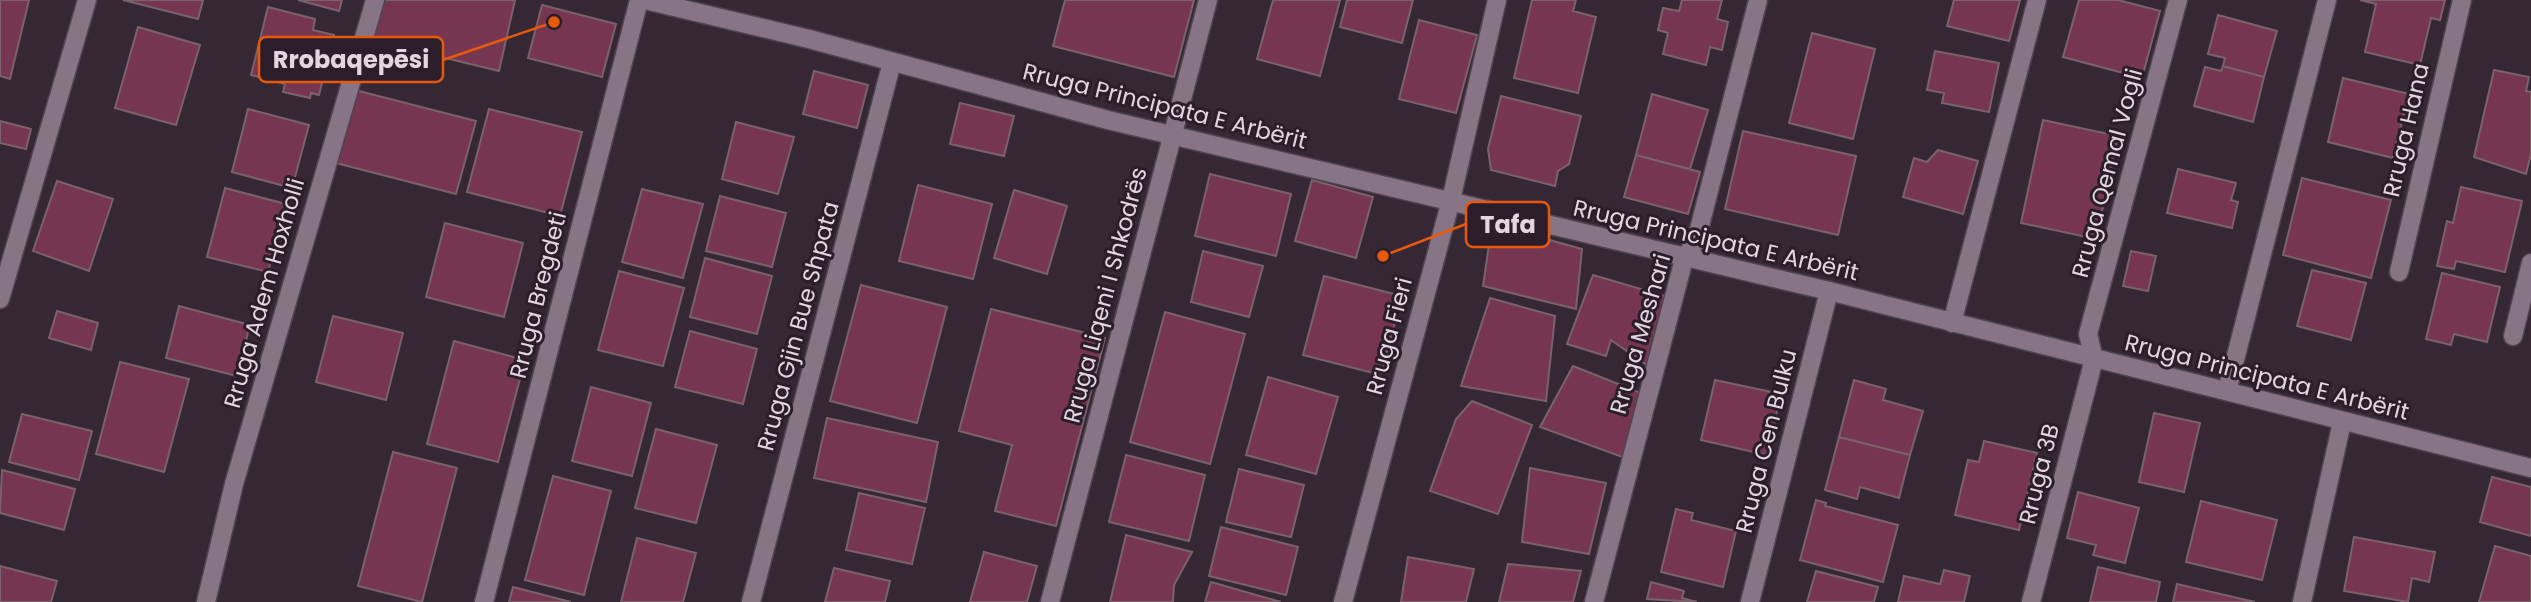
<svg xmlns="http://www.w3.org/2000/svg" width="2531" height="602" font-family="Poppins,sans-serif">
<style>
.building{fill:#763651;stroke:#7a626a;stroke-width:2}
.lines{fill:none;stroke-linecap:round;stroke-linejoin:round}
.minor-casing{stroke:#50434f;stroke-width:21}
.tertiary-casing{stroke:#50434f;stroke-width:21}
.minor{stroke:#877485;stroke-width:18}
.tertiary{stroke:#877485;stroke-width:18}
.labels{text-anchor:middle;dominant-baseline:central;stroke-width:6;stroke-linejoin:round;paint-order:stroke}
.street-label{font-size:23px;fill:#e2d7e1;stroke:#2c1d2b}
.leader{fill:none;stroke:#e8590c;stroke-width:2.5}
.callout-dot{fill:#e8590c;stroke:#2c1d2b;stroke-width:2.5}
.callout{fill:#2c1d2b;stroke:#e8590c;stroke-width:2.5}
.callout-label{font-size:24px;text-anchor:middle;font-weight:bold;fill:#e2d7e1}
</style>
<rect width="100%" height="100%" fill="#362735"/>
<path class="building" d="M0 0H29L10 79 0 76Z
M123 0H203L198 19Z
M298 0H342L339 11Z
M380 0H515L499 71 425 53 421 68 401 63 406 45 372 37Z
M1065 0H1194L1174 77 1053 46Z
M1273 0H1340L1320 76 1257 59Z
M1347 0H1413L1402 43 1340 27Z
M1532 0H1576L1573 11 1596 17 1578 93 1514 78Z
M1682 0H1722L1717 19 1728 22 1722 50 1710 47 1706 65 1663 54 1668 33 1658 30 1663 8 1679 11Z
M1954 0H2020L2009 41 1947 26Z
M2079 0H2118L2160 11 2142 78 2063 57Z
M2360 0H2445L2440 20 2431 18 2420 65 2365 52 2376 4Z
M542 5 616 24 602 77 528 58Z
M268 7 315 19 313 30 334 35 319 95 311 93 310 98 283 92 285 84 251 75Z
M2218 15 2277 31 2264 77 2223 66 2225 58 2208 54Z
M1419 20 1477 35 1456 113 1399 99Z
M138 27 200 45 176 125 115 108Z
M1812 33 1875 49 1853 139 1789 123Z
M1935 51 1999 63 1989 112 1942 103 1944 93 1927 90Z
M2223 66 2264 77 2253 122 2194 106 2205 67 2221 71Z
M2494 70 2529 77 2526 91 2531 92V154L2526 174 2474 157Z
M814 71 868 85 857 128 803 114Z
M2343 78 2409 94 2393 158 2328 142Z
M355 90 476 121 456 194 336 163Z
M1652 94 1708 110 1690 169 1636 155Z
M1501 96 1581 116 1569 164 1558 171 1555 186 1491 170 1488 149Z
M960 103 1014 116 1004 156 950 144Z
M248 109 309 125 292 188 232 172Z
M489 109 582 132 560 216 467 192Z
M2043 120 2118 136 2096 239 2021 223Z
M0 121 31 129 26 149 0 143Z
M736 122 794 137 778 194 722 179Z
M1743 131 1856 156 1838 235 1725 209Z
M1938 150 1978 161 1963 214 1903 197 1914 158 1927 162Z
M1636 155 1700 172 1688 214 1624 197Z
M2178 169 2236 183 2231 200 2238 202 2232 228 2167 213Z
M1210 174 1291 194 1276 256 1195 236Z
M2302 178 2391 200 2371 278 2283 255Z
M1312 180 1373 197 1356 258 1295 241Z
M57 181 113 199 89 271 33 251Z
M918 185 992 204 973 279 899 261Z
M2461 187 2522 201 2505 272 2456 261 2454 269 2437 266 2447 221 2453 223Z
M225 188 286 204 268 272 207 257Z
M642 189 703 204 683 278 622 262Z
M1014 190 1067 206 1047 274 994 258Z
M720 196 786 213 772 267 706 251Z
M445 223 523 243 504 317 426 297Z
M1492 224 1582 249 1576 309 1483 286Z
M1203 251 1263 266 1249 317 1191 302Z
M2131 251 2156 256 2148 291 2123 286Z
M705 258 772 276 757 334 690 317Z
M2312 270 2366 283 2351 340 2297 326Z
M619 271 684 288 663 366 598 350Z
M2442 273 2500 287 2487 342 2454 334 2451 345 2426 339Z
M1593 275 1668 297 1651 368 1611 340 1606 356 1567 344Z
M1324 276 1402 296 1381 375 1303 355Z
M861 285 947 307 917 423 830 401Z
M1490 298 1555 316 1546 401 1461 386Z
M179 306 250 325 237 376 166 358Z
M991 309 1105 338 1056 526 995 511 1012 445 959 431Z
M57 311 98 323 91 350 49 338Z
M1165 312 1245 334 1210 464 1130 442Z
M333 316 403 333 386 400 316 382Z
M690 331 757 349 743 404 675 387Z
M454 341 525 360 498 462 427 444Z
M120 362 189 379 164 472 96 454Z
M1573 366 1646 395 1625 458 1540 427Z
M1268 377 1338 397 1316 474 1246 455Z
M1715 380 1781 394 1767 455 1701 440Z
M1854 380 1886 389 1883 400 1923 411 1910 455 1839 437Z
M591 387 651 403 632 476 572 461Z
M1472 401 1532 425 1498 514 1430 491 1456 419Z
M2154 413 2200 423 2184 492 2139 482Z
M22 414 92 431 79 480 9 462Z
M827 418 938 442 926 502 814 478Z
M656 429 717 445 696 523 635 508Z
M1839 437 1910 455 1899 498 1860 487 1857 499 1825 490Z
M1984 441 2037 453 2019 530 1955 515 1968 460 1979 462Z
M393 452 457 468 422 602 358 586Z
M1126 455 1205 475 1189 541 1109 522Z
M1530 468 1606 483 1589 554 1522 542Z
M1239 469 1304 485 1291 537 1226 522Z
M2 470 75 489 64 530 0 513Z
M553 476 611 491 584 595 525 580Z
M2492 477 2531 487V536L2480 522Z
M2078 492 2139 508 2125 563 2093 555 2096 545 2067 538Z
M859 493 925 508 912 564 846 550Z
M1816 500 1826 503 1825 506 1898 525 1883 582 1800 560Z
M2201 501 2277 520 2262 580 2186 562Z
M1676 509 1693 513 1691 520 1736 531 1723 587 1661 572Z
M1221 527 1298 547 1286 595 1209 576Z
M1126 535 1192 552 1174 585 1173 602H1110Z
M2354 537 2435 552 2429 582 2412 578 2408 602 2344 591Z
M637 538 696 553 683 602H621Z
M2495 546 2531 556V602H2479Z
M984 552 1037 566 1027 602H970Z
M1408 557 1474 569 1466 602H1401Z
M1508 564 1581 571 1573 602H1499Z
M0 566 57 581 51 602H0Z
M2098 567 2160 582 2156 602H2090Z
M834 568 890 581 885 602H825Z
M1944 570 1970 576 1964 602H1898L1904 576 1940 584Z
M1816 571 1878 587 1874 602H1807Z
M1211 582 1281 602H1205Z
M1651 582 1684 591 1682 598 1697 602 1647 599Z
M2177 584 2255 602H2173Z
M513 587 571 602H509Z"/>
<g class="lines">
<g class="minor-casing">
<path id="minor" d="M2399 272 2462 0
M0 299 87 0
M1952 323 2037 0
M2513 336 2531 263
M2227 391 2327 0
M206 602 234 484 375 0
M484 602 639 0
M751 602 892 62
M1050 602 1208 0
M1343 602 1451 200 1497 0
M1594 602 1684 259 1696 241 1758 0
M1750 602 1829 291
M2031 602 2094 359 2088 334 2178 0
M2302 602 2342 422"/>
</g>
<g class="tertiary-casing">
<path id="tertiary" d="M645 0 809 39 1108 120 1829 291 2531 468"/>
</g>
<use href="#minor" class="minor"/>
<use href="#tertiary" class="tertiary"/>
</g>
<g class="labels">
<g class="street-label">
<text transform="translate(1165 106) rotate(14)">Rruga Principata E Arbërit</text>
<text transform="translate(2406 130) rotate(-77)">Rruga Hana</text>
<text transform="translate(2107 173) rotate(-75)">Rruga Qemal Vogli</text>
<text transform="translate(1716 240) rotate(13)">Rruga Principata E Arbërit</text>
<text transform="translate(264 293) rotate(-74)">Rruga Adem Hoxholli</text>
<text transform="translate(538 295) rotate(-76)">Rruga Bregdeti</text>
<text transform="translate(1105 295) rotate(-75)">Rruga Liqeni I Shkodrës</text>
<text transform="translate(798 326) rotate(-75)">Rruga Gjin Bue Shpata</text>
<text transform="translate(1640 334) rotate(-74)">Rruga Meshari</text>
<text transform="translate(1389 336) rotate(-75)">Rruga Fieri</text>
<text transform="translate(2267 377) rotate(14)">Rruga Principata E Arbërit</text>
<text transform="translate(1766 441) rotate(-76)">Rruga Cen Bulku</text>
<text transform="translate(2039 474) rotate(-76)">Rruga 3B</text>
</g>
</g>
<path class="leader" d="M554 22L443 60M1383 256L1466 224"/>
<g class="callout-dot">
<circle cx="554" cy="22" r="7"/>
<circle cx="1383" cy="256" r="7"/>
</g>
<g class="callout">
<rect x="259" y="37" width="184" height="45" rx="7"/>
<rect x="1466" y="202" width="83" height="45" rx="7"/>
</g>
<g class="callout-label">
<text x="351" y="68">Rrobaqepēsi</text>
<text x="1508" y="233">Tafa</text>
</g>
</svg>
